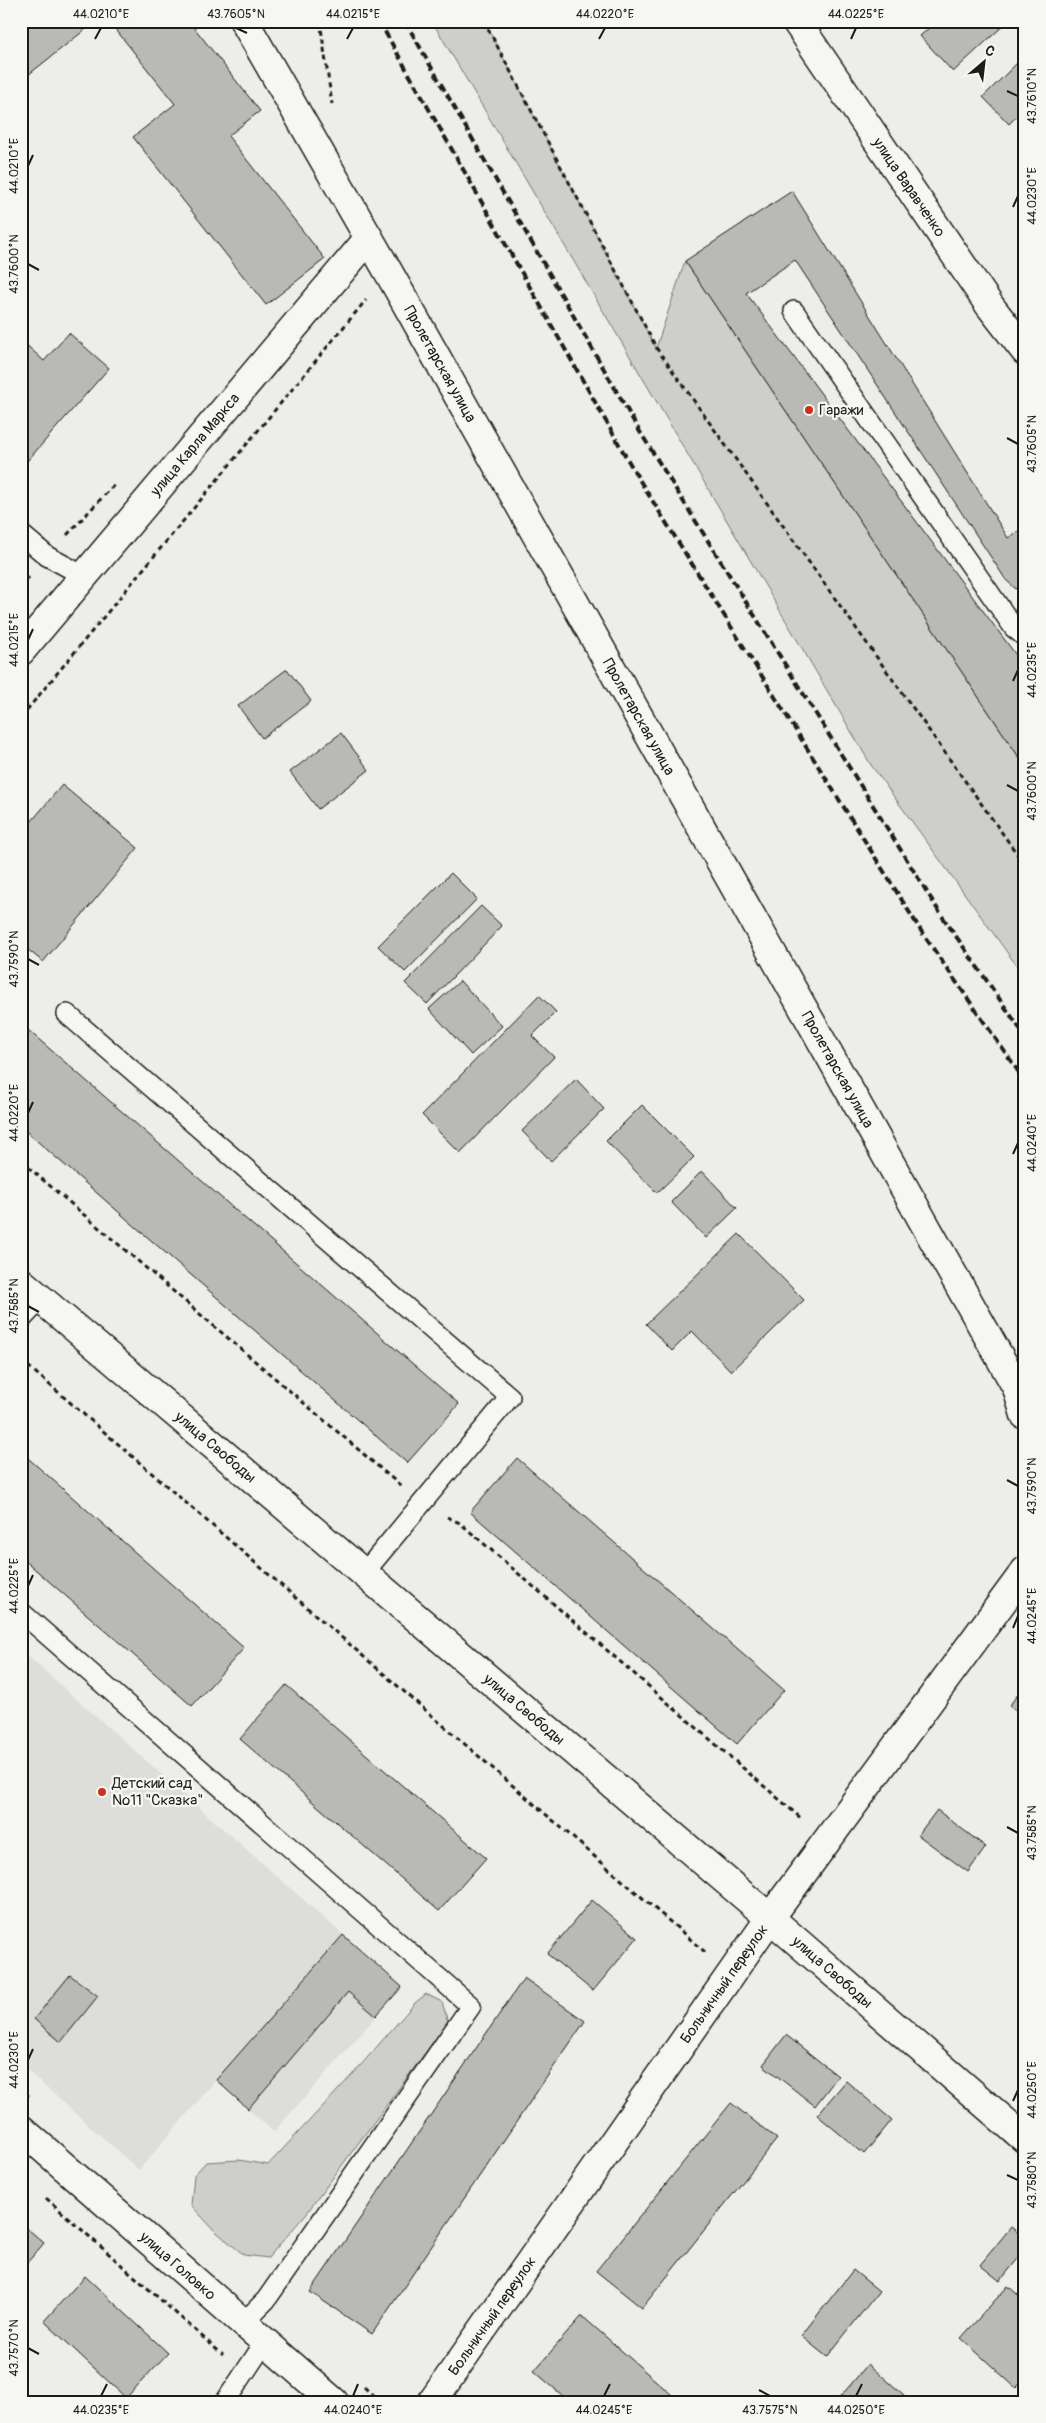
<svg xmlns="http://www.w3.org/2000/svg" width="1046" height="2423" font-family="Pangolin,sans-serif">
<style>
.built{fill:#ddddda}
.green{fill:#cececb;stroke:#757574}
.building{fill:#b9b9b6;stroke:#1c1c1c}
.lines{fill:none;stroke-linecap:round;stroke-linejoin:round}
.lane-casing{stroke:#1c1c1c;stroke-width:22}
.street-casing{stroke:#1c1c1c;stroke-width:31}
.secondary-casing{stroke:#1c1c1c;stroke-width:31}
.path{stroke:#1c1c1c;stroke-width:3;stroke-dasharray:5 4;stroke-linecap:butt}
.lane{stroke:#f6f6f2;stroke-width:19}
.street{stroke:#f6f6f2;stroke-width:28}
.secondary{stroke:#f6f6f2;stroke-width:28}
.rail{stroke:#1c1c1c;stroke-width:4;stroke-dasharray:8 4;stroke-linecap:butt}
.ticks{fill:none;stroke:#1c1c1c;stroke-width:2}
.poi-dot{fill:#c8321e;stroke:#f6f6f2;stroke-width:2}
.labels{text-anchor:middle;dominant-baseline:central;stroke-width:4.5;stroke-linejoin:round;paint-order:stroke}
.street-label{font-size:15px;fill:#1c1c1c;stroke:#f6f6f2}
.poi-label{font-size:15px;fill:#1c1c1c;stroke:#f6f6f2;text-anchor:start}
.neatline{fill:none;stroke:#1c1c1c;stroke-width:2}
.ticks-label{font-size:12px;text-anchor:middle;fill:#1c1c1c}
</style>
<rect width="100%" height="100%" fill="#edede9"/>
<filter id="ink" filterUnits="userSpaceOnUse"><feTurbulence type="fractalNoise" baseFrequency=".02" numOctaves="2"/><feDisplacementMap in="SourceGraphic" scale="10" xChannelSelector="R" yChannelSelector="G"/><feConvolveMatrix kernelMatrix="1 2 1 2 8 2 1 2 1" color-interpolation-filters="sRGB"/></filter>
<g filter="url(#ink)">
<path class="built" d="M21 1650 402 1987 274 2132 216 2080 139 2170 21 2065Z"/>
<path class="green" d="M432 21H484L656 348 685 261 1025 766V977L871 765Z
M426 1994 442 2002 448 2022 306 2214 268 2258 244 2255 214 2230 191 2205 194 2175 206 2162 239 2160 268 2165 353 2074 415 2003Z"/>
<path class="building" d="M21 21H96L23 79 21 76Z
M109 21H189L260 111 228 136 325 259 266 305 133 137 175 104Z
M900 21H911L906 27Z
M937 21H1004L1006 23 953 72 920 36Z
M1025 55V108L1009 124 983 97Z
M792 191 1008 538 1025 527V597L1006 580 795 260 746 293 1025 667V766L685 261Z
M69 333 109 368 21 468V340L44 361Z
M287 669 311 701 262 738 238 706Z
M341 733 369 770 318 809 290 772Z
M62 785 138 848 43 962 21 944V824L26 828Z
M451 873 477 899 405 972 378 946Z
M481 906 502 926 427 1004 405 983Z
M460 981 502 1026 471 1055 429 1009Z
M539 995 556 1012 532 1036 554 1057 460 1153 422 1115Z
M21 1024 459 1404 407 1463 21 1127Z
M576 1079 604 1109 551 1161 522 1131Z
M642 1105 694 1157 657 1193 606 1141Z
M702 1171 737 1208 706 1238 671 1202Z
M739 1234 804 1300 731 1371 692 1331 672 1351 646 1324Z
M21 1452 244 1648 192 1706 21 1557Z
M517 1458 784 1690 737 1744 470 1512Z
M286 1685 486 1858 439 1911 240 1739Z
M1025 1685V1718L1009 1706Z
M937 1810 986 1847 968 1872 918 1835Z
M592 1900 637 1938 593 1991 547 1954Z
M343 1935 402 1987 376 2016 348 1992 248 2109 216 2080Z
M70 1975 98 1996 61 2042 34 2019Z
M524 1978 585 2021 372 2334 310 2292Z
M786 2035 838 2076 815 2106 763 2065Z
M846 2081 892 2120 864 2154 817 2115Z
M731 2103 777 2139 642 2308 596 2271Z
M21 2223 44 2243 21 2270Z
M1011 2227 1025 2238V2250L1000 2281 980 2265Z
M853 2270 879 2291 827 2357 801 2336Z
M85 2276 168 2353 126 2398 44 2321Z
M1008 2286 1025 2301V2378L1016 2388 961 2338Z
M582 2316 680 2402H570L534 2371Z
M868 2364 904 2395 898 2402H836Z"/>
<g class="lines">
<g class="lane-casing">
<path id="lane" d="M794 311 1014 628 1025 637
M21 534 47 556 84 576
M67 1014 510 1397 364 1573
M21 1320 41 1299
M21 1612 471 2006 266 2300 243 2323
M225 2402 265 2342"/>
</g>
<g class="street-casing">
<g id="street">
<path id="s1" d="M796 21 990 306 1025 351"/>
<path id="s2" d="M21 2129 334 2402"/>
</g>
</g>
<g class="secondary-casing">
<g id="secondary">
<path id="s3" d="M244 21 389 273 1017 1388 1025 1415"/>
<path id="s4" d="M21 651 369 238"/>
<path id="s5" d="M21 1282 770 1918 1025 2139"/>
<path id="s6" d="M432 2402 770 1918 1025 1571"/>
</g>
</g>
<path class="path" d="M320 21 332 104
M484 21 657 349 1025 865
M67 535 114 485
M21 586 29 577
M21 717 366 300
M21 1161 401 1486
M21 1360 705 1952
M447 1517 460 1523 802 1819
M21 2090 29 2096
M46 2198 223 2355
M364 2387 378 2400 377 2402"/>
<use href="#lane" class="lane"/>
<use href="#street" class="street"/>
<use href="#secondary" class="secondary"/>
<path class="rail" d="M379 21 637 476 923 934 1025 1081
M405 21 637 427 940 913 1025 1036"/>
</g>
</g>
<path class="ticks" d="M236 28 247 33M95 39 101 28M347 39 353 28M599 39 605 28M851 39 856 28M1007 91 1018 96M28 166 33 155M1013 207 1018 196M28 264 39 270M1007 438 1018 444M28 640 33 629M1013 681 1018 670M1007 785 1018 791M28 959 39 965M28 1113 33 1102M1013 1154 1018 1143M28 1306 39 1312M1007 1480 1018 1486M28 1586 33 1575M1013 1628 1018 1616M1007 1827 1018 1833M28 2060 33 2049M1013 2101 1018 2090M1007 2175 1018 2180M28 2348 39 2354M759 2390 770 2396M101 2396 107 2384M353 2396 358 2384M604 2396 610 2384M856 2396 862 2384"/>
<g class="poi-dot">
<circle cx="809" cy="410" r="5"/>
<circle cx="102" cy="1792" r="5"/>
</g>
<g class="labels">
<g class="street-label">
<text stroke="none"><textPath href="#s1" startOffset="201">улица Варавченко</textPath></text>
<text stroke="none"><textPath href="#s3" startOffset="395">Пролетарская улица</textPath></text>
<text stroke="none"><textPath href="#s4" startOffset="270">улица Карла Маркса</textPath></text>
<text stroke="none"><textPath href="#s3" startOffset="800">Пролетарская улица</textPath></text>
<text stroke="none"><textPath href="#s3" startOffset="1205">Пролетарская улица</textPath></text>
<text stroke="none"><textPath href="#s5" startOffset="255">улица Свободы</textPath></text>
<text stroke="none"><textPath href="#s5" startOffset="660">улица Свободы</textPath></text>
<text stroke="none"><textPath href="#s5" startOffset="1065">улица Свободы</textPath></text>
<text stroke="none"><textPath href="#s6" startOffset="510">Больничный переулок</textPath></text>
<text stroke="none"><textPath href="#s2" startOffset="208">улица Головко</textPath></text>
<text stroke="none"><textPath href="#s6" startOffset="105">Больничный переулок</textPath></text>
</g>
<g class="poi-label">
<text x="819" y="410">Гаражи</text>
<text x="112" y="1783">Детский сад<tspan x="112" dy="17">№11 "Сказка"</tspan></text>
</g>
</g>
<rect width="1046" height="2423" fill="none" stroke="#f6f6f2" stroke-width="55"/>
<g transform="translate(984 62) rotate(28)" stroke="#f6f6f2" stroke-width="4" paint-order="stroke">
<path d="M0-4L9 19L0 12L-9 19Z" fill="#1c1c1c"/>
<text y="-8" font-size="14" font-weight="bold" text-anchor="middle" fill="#1c1c1c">С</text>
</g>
<rect x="28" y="28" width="990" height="2368" class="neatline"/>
<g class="ticks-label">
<text x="101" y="18">44.0210°E</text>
<text x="236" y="18">43.7605°N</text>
<text x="353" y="18">44.0215°E</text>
<text x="605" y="18">44.0220°E</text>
<text x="856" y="18">44.0225°E</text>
<text transform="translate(1032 96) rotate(-90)" y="4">43.7610°N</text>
<text transform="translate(14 166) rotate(-90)" y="4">44.0210°E</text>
<text transform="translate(1032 196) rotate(-90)" y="4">44.0230°E</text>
<text transform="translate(14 264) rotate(-90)" y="4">43.7600°N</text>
<text transform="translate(1032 444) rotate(-90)" y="4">43.7605°N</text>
<text transform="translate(14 640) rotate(-90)" y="4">44.0215°E</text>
<text transform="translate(1032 670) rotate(-90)" y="4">44.0235°E</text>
<text transform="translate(1032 791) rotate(-90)" y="4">43.7600°N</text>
<text transform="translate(14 959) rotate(-90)" y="4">43.7590°N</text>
<text transform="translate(14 1113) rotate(-90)" y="4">44.0220°E</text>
<text transform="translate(1032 1143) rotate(-90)" y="4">44.0240°E</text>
<text transform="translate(14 1306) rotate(-90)" y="4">43.7585°N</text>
<text transform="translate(1032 1486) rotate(-90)" y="4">43.7590°N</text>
<text transform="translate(14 1586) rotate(-90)" y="4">44.0225°E</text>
<text transform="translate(1032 1616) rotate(-90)" y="4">44.0245°E</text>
<text transform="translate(1032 1833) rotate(-90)" y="4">43.7585°N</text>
<text transform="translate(14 2060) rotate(-90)" y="4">44.0230°E</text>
<text transform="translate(1032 2090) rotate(-90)" y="4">44.0250°E</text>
<text transform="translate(1032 2180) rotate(-90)" y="4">43.7580°N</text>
<text transform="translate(14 2348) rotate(-90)" y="4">43.7570°N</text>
<text x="101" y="2414">44.0235°E</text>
<text x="353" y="2414">44.0240°E</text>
<text x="604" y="2414">44.0245°E</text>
<text x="770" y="2414">43.7575°N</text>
<text x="856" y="2414">44.0250°E</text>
</g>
</svg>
